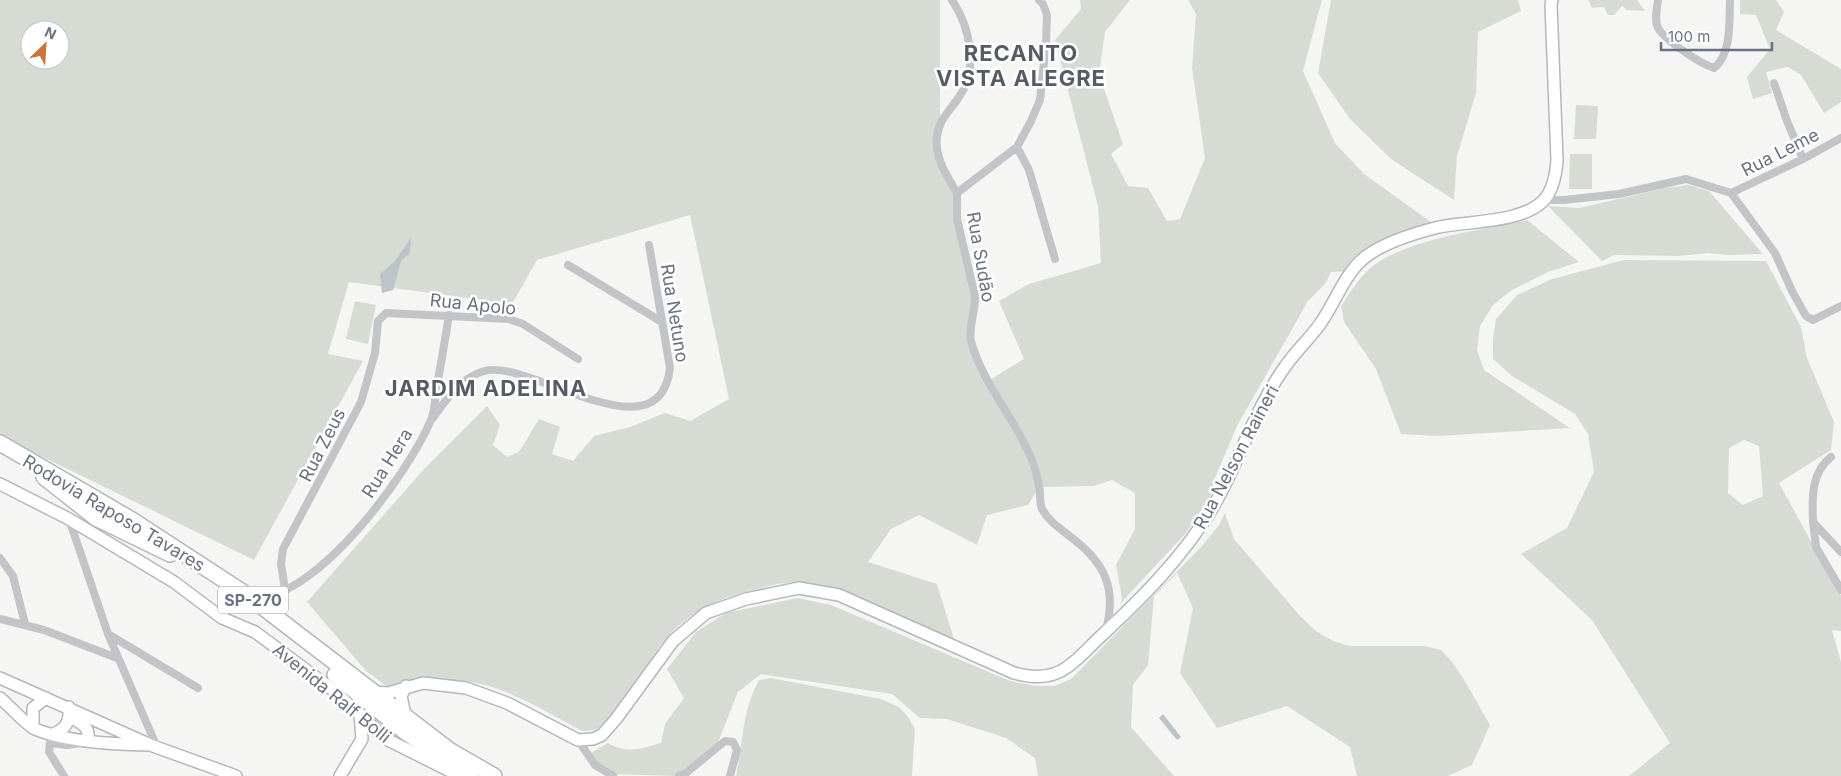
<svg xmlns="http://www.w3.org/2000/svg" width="1841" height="776" font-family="Inter,sans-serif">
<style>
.green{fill:#d6dcd4;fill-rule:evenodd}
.water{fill:#bcc3c9}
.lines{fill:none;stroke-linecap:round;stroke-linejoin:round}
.secondary-casing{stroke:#b4b7bc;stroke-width:14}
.highway-casing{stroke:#b4b7ba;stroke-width:18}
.street{stroke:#c2c4c8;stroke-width:8}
.secondary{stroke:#fff;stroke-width:11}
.highway{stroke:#fff;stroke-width:15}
.labels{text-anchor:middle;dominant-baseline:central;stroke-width:5;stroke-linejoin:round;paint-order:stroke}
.shield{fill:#fff;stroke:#959ca7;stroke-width:1}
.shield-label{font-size:16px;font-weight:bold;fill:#687281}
.street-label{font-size:18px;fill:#687281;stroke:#fff}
.district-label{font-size:22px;font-weight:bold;letter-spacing:1px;fill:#555c66;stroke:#fff}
</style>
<rect width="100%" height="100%" fill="#f5f6f3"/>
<path class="green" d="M0 0H940V122L936 138 942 167 957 193V219L975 296 971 340 991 379 1024 359 999 301 1029 284 1101 263 1098 206 1055 40 1081 9 1080 0H1130L1105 32 1099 74 1123 144 1111 154 1128 186 1148 188 1167 221 1180 219 1205 158 1192 68 1196 14 1188 0H1322L1303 71 1335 143 1364 174 1438 227 1393 241 1352 271 1331 272 1325 284 1308 301 1237 426 1215 478 1210 499 1186 533 1120 604 1122 599 1116 565 1135 529V493L1112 480 1093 486 1039 487 1028 505 987 515 977 545 919 515 891 529 868 562 937 584 954 639C925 627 896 616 867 604 846 596 825 585 802 583 787 581 772 585 757 589 715 599 684 613 657 650 637 678 624 732 582 731 542 710 500 682 454 680 432 679 410 684 389 688L366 671 307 602 424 469 487 406 500 425 493 445 507 457 519 452 539 419 560 427 552 454 573 461 594 436 630 427 665 413 690 421 729 399 690 215 537 260 512 304 349 282 328 354 363 361 254 560 8 440 0 433ZM30 30H60V60H30Z
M1331 0H1518L1521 11 1478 32 1476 93 1457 156 1454 200 1391 159 1350 119 1318 73Z
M1588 0H1637L1645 11 1627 10 1622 6 1614 15H1608L1604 7 1592 8Z
M1740 0H1776L1784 12 1776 30 1841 69V102L1824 113 1801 75 1788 67 1766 72 1772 93 1753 99 1747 77 1770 49 1756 15 1740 14Z
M1576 105 1598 106 1596 139H1574Z
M1570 154H1592V189H1569Z
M1689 185 1709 191 1763 254 1727 255 1709 253 1677 256 1614 255 1602 261 1548 206 1579 208 1666 188Z
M1527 220 1579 262 1548 272 1512 290 1493 305 1480 326 1477 350 1484 370 1570 428 1437 436 1401 434 1376 369 1344 322 1341 306C1351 292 1360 275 1374 265 1411 238 1483 230 1527 220Z
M1624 260 1766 261 1801 327 1807 358 1834 422 1831 450 1779 483 1841 596V631L1832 630 1841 662V776H1629L1670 743 1592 620 1521 554 1567 528 1594 472 1588 434 1575 414 1512 376 1493 359V339L1496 319 1517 295 1552 279ZM1744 440 1759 446 1763 496 1743 505 1728 493 1729 448Z
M355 301 376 305 368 344 346 339Z
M1225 513 1234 539 1300 616 1316 631 1333 641 1350 646H1424L1441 650 1453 663 1465 681 1490 725 1472 765 1448 776H1357L1350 747 1287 706 1217 728 1180 673 1193 608 1177 573 1154 596 1148 665 1133 685 1131 727 1174 776H1038L1035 758 1006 738 947 719 920 718 892 694 761 674 738 692 717 745 686 772 675 776 610 774 595 763 591 753 608 743C627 754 641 749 661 743L665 724 684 698 667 669 696 632 726 613 797 598 831 605 1010 681 1036 686H1055L1071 679 1202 546 1219 525Z
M771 678 881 699 899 707 908 717 915 729 912 776H736C743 743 742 710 759 680Z"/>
<path class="water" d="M411 238 410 253 401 261 393 290 382 293 380 274 394 262Z
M1163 714 1181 737 1177 740 1159 718Z"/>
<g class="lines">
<g class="secondary-casing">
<path id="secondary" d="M0 484 69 519 174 582 222 618 255 632 333 690 386 739 460 776
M0 678 153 746 236 776
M374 692 388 693 423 683 466 688 507 703 578 740 593 739 602 735 616 719 673 641 706 613 746 599 799 588 839 595 1014 673C1030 677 1045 679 1061 671 1076 663 1088 648 1100 637 1143 597 1183 557 1213 507 1240 461 1255 407 1287 364 1297 350 1310 338 1320 324 1336 302 1345 271 1368 255 1388 241 1415 233 1439 227 1468 221 1521 223 1543 201 1553 191 1556 174 1557 160L1551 5 1552 0
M0 698C10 706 25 724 35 729 66 742 113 744 147 745
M405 715 401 696 406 686
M70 717C81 723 90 726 88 740
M33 728V708L46 698
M53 734C66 729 70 722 69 707
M340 776 362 739 360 714"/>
</g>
<g class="highway-casing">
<path id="highway" d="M0 443 132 520 247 595 449 750 494 776
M44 477 96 518 170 554
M335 675 404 731 470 776"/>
</g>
<path class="street" d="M952 0C970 27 979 69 959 97 950 111 939 119 937 136 934 157 947 176 957 193
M1658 0C1657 9 1654 20 1658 28 1666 41 1699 63 1714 68 1732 54 1729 21 1730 0
M1774 83 1787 121 1803 159
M1017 147 1029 170 1055 259
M957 193V219L975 296C976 310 968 328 971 341 982 382 1012 415 1029 453 1034 463 1037 476 1039 486 1041 493 1039 502 1042 509 1049 522 1061 529 1072 538 1105 563 1117 589 1106 630
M957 193 1017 147 1031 121 1040 100 1046 43 1047 15 1043 4 1039 0
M1731 193 1803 159 1841 138
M1544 200H1564L1619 194 1686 179 1731 193 1775 253 1792 291 1806 316 1813 320 1841 306
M568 265 662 322
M432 419C446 400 460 378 484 371 530 358 659 460 670 368L649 245
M1831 457C1811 472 1812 499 1813 522L1841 552
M69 519 108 634 157 747
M1813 522 1816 547 1841 590
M0 558 13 576 25 624
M285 589 281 564 283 549 361 402 375 353 378 321 386 313 509 319 523 324 578 359
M255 598C318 598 408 474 431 420 435 411 435 400 436 390 441 365 445 340 449 315
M281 618 279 609 284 591
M0 619 44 630 117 658
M108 634 198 688
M578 740 595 765 613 776
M64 776 49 752 50 743 67 745 80 743
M679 776 686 773 725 741 733 742 737 750 730 776"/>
<use href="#secondary" class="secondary"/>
<use href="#highway" class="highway"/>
</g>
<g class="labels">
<rect class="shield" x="218" y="586.5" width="70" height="27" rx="4"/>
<g class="shield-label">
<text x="253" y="600">SP-270</text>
</g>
<g class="street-label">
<text transform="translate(1780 152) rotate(-27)">Rua Leme</text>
<text transform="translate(981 257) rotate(80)">Rua Sudão</text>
<text transform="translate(473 304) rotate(6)">Rua Apolo</text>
<text transform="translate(675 313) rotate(81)">Rua Netuno</text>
<text transform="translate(322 445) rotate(-63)">Rua Zeus</text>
<text transform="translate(1236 457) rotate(-62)">Rua Nelson Raineri</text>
<text transform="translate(387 463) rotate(-58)">Rua Hera</text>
<text transform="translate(114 513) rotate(31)">Rodovia Raposo Tavares</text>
<text transform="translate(332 693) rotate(39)">Avenida Ralf Bolli</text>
</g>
<g class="district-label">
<text x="1021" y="53">RECANTO<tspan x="1021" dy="25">VISTA ALEGRE</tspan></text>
<text x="486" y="388">JARDIM ADELINA</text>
</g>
</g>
<g transform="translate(45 45) rotate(25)"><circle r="24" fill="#ffffff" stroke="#c3c7cd"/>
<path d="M0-4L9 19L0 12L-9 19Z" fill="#d07339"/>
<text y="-8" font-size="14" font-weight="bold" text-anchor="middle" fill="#687281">N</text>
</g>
<path d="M1661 42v8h111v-8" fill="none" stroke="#687281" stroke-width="2.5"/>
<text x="1668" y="42" font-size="15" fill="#687281" stroke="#ffffff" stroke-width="4" paint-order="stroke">100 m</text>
</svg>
